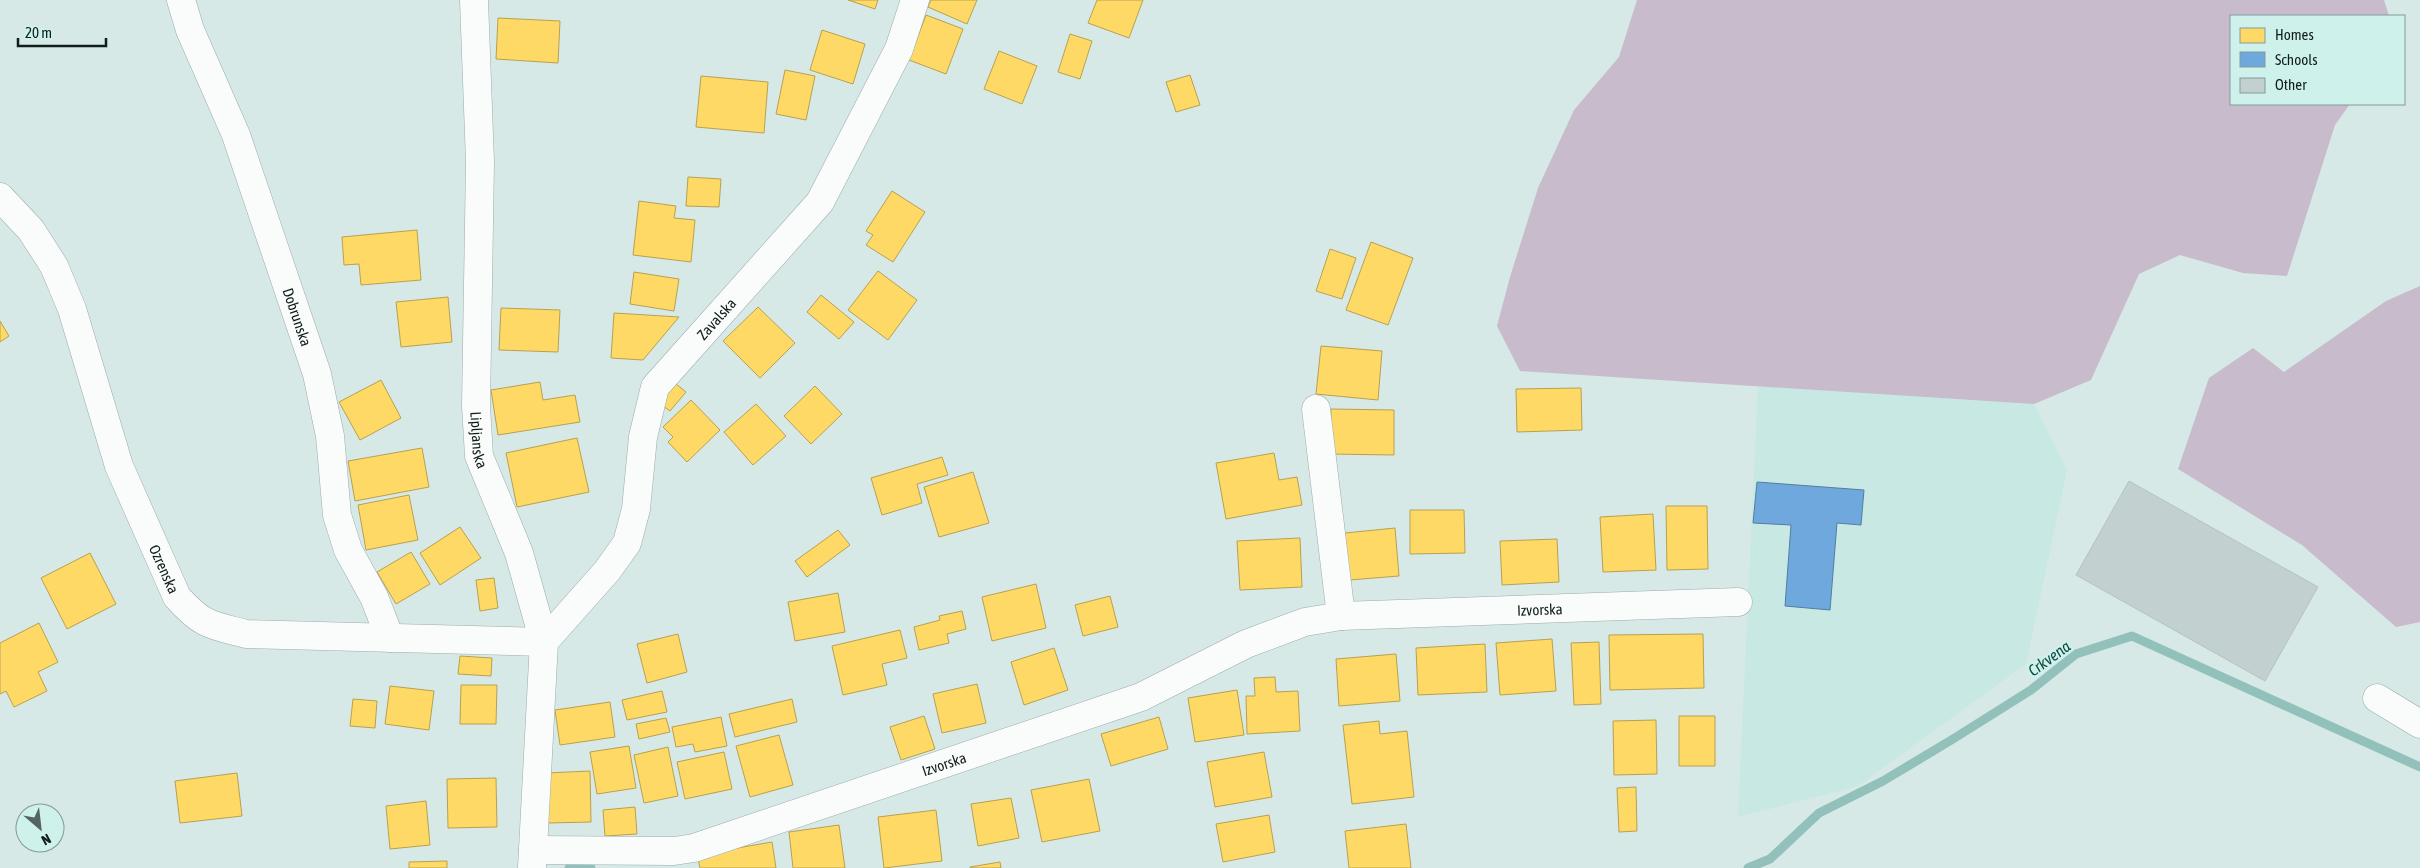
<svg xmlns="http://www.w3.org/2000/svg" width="2420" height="868" font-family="'Asap Condensed',sans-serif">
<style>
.built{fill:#c7e8e3}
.forest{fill:#c7bbcc}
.homes{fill:#ffd966;stroke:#b7a150}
.schools{fill:#6fa8dc;stroke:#527ea2}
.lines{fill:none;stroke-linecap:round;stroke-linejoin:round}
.stream{stroke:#92c0bb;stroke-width:9}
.building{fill:#c2d1cf;stroke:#b4c3c1}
.minor-casing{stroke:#9dacaa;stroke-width:29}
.minor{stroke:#f9fcfb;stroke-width:28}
.labels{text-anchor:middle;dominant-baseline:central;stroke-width:5;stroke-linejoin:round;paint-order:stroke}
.street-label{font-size:15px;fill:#101d1b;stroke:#cef1ec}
.water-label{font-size:16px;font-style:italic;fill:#134842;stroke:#cef1ec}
</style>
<rect width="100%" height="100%" fill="#d6e9e6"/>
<path class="built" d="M1758 386 2034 404 2067 470 2026 664 1858 786 1738 817Z"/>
<path class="forest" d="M1637 0H2384L2389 16H2231V104H2350L2335 125 2287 276 2243 273 2180 255 2139 274 2091 380 2034 404 1520 371 1497 326 1510 277 1538 188 1574 110 1619 57Z
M2420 286V622L2396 627 2302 545 2178 469 2209 378 2253 348 2284 372 2386 301Z"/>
<path class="homes" d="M848 0H878L875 9Z
M931 0H977L967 24 928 7Z
M1097 0H1143L1129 38 1088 23Z
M926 15 963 29 946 74 909 60Z
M498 18 560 21 558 63 496 59Z
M822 30 865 44 853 84 810 70Z
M1070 34 1092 41 1080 79 1058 72Z
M999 51 1037 66 1022 104 984 89Z
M785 70 815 76 806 120 776 114Z
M1190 75 1200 105 1176 112 1166 82Z
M701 76 768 82 764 133 696 127Z
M688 177 721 179 719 207 686 206Z
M892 191 925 212 893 262 866 245 873 235 866 231Z
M639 201 676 206 674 218 695 220 691 262 633 255Z
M417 230 421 280 361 285 359 264 344 265 342 237Z
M1371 242 1413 258 1388 325 1346 310Z
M1330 249 1356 258 1342 299 1316 291Z
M878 271 917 300 888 340 848 310Z
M634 272 679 279 674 311 630 304Z
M821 295 854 322 839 339 807 312Z
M448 297 452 342 401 347 396 302Z
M758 307 795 343 760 378 723 341Z
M501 308 560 310 558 352 499 350Z
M614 313 679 317 643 360 611 358Z
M0 321 9 336 0 342Z
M1321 346 1382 351 1378 400 1316 394Z
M381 380 401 418 360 440 339 402Z
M540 382 543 400 575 395 580 422 498 435 491 390Z
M676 384 686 392 670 411 659 403Z
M815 386 842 414 811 444 784 416Z
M1581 388 1582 430 1517 432 1516 389Z
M691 400 720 430 687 462 668 442 673 437 663 427Z
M756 404 786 436 753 465 724 432Z
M1331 409 1394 410V455L1330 454Z
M577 438 589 492 517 507 506 453Z
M422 448 429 487 355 501 348 461Z
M1274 453 1279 480 1297 477 1302 505 1226 519 1216 463Z
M942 457 948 475 917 484 922 503 882 515 871 478Z
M973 472 989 523 939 537 924 487Z
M409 495 418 540 366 550 358 505Z
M1666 506H1707L1708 569 1667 570Z
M1410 510H1464L1465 553 1410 554Z
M1653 514 1656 570 1603 572 1600 517Z
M460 527 481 558 440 585 420 553Z
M1395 528 1399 576 1349 580 1345 533Z
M838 530 850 545 807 577 795 561Z
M1300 538 1302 587 1240 590 1237 541Z
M1557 539 1559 582 1502 585 1500 541Z
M411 552 430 584 396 604 377 572Z
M90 553 116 604 67 629 41 578Z
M494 578 498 608 480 611 476 580Z
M1036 584 1046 628 992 641 982 597Z
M838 593 845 632 795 641 788 602Z
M1110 596 1118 627 1083 636 1075 605Z
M962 611 966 629 947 634 949 643 919 650 914 627 940 620 939 616Z
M39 623 58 662 38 672 47 691 14 707 6 691 0 694V643Z
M900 630 907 658 882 664 887 685 843 695 832 646Z
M678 634 687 672 647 683 637 644Z
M1703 634 1704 688 1610 690 1609 635Z
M1552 639 1556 691 1500 695 1496 643Z
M1599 642 1601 704 1574 705 1571 643Z
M1485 644 1487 692 1418 695 1416 648Z
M1054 648 1068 690 1024 705 1011 662Z
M1396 654 1400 701 1339 706 1336 659Z
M460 656 492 658 491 676 458 674Z
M1275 677 1276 692 1298 691 1300 731 1247 734 1246 696H1255L1254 678Z
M977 684 986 723 942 733 933 694Z
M461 685H497L496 724H460Z
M390 686 434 691 429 730 385 724Z
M1237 690 1244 735 1195 742 1188 698Z
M662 691 667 712 627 720 622 700Z
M353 699 377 701 375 728 350 726Z
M792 699 797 722 735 737 729 714Z
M610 702 615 737 560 745 555 710Z
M924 716 935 749 901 760 890 727Z
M1679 716H1715V766H1679Z
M721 717 727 746 695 752 693 744 676 747 672 727Z
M1159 717 1168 749 1111 766 1101 734Z
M666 718 670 732 639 739 636 724Z
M1656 720 1657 774 1614 775 1613 721Z
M1379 721 1380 734 1407 731 1414 797 1352 804 1343 725Z
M779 735 793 785 750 797 736 746Z
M629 746 636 788 597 794 590 752Z
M668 747 678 796 644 803 634 755Z
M724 752 732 789 685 799 677 762Z
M1264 752 1272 797 1215 807 1207 762Z
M590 771 591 822 548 823 546 773Z
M237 773 242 816 180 823 175 781Z
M496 778 497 827 448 828 447 779Z
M1089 779 1100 831 1042 842 1031 790Z
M1636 787 1637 831 1619 832 1617 788Z
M1011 798 1019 838 978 846 971 804Z
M426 801 430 845 390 849 386 806Z
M635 807 637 834 605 836 603 810Z
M936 810 942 861 884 868 878 817Z
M1269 815 1275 852 1223 862 1216 824Z
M1406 824 1411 868H1349L1345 831Z
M839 825 845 868H793L789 832Z
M772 842 776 868H700L697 855Z
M447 861V868H409V862Z
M1000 862 1001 868H970V867Z"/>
<path class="schools" d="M1757 482 1864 490 1861 525 1837 523 1830 610 1785 606 1791 525 1753 523Z"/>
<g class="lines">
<path class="stream" d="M569 868 576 866 591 868
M1748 868 1770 859 1819 813 1883 781 1953 739 2031 690 2076 654 2132 636 2420 767"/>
</g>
<path class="building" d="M2129 481 2318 587 2265 681 2076 575Z"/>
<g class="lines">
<g class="minor-casing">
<g id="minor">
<path id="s1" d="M181 0 190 30 236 135 317 374 330 436 337 515 348 550 374 597 390 638"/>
<path id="s2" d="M474 0 480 162 476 406 479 456 519 553 544 642 532 868"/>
<path id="s3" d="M0 197 31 230 54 266 72 309 119 466 177 597C203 626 211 625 246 634L544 642"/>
<path d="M1316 409 1341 616"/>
<path id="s4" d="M544 642 607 571 627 543 636 509 643 437 655 387 820 202 899 49 915 0"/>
<path d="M2377 698 2420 724"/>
<path id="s5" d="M533 850 674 851 694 848 1141 697 1246 644 1305 622 1341 616 1738 602"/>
</g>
</g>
<use href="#minor" class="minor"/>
</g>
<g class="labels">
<g class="street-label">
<text stroke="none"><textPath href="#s1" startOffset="338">Dobrunska</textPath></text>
<text stroke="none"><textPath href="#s4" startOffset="380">Zavalska</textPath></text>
<text stroke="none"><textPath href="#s2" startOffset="440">Lipljanska</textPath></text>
<text stroke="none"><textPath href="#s3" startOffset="411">Ozrenska</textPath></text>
<text stroke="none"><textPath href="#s5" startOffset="1049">Izvorska</textPath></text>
<text stroke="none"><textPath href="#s5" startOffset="425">Izvorska</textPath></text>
</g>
<g class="water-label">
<text transform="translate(2049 658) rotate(-36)">Crkvena</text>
</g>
</g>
<rect x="2230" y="15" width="175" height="90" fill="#cef1ec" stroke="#829c98"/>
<rect x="2240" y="28" width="25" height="15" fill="#ffd966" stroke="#829c98"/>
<text x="2275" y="40" font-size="15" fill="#101d1b">Homes</text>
<rect x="2240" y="52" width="25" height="15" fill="#6fa8dc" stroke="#829c98"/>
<text x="2275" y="65" font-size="15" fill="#101d1b">Schools</text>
<rect x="2240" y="78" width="25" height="15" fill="#c2d1cf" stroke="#829c98"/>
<text x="2275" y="90" font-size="15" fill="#101d1b">Other</text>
<g transform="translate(40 828) rotate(152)"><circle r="24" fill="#cef1ec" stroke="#829c98"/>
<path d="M0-4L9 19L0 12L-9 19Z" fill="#556462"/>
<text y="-8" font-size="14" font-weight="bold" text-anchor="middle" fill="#101d1b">N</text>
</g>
<path d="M18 38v8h88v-8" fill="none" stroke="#101d1b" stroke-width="2.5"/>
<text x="25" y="38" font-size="15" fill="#101d1b" stroke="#cef1ec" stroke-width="4" paint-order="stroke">20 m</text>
</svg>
